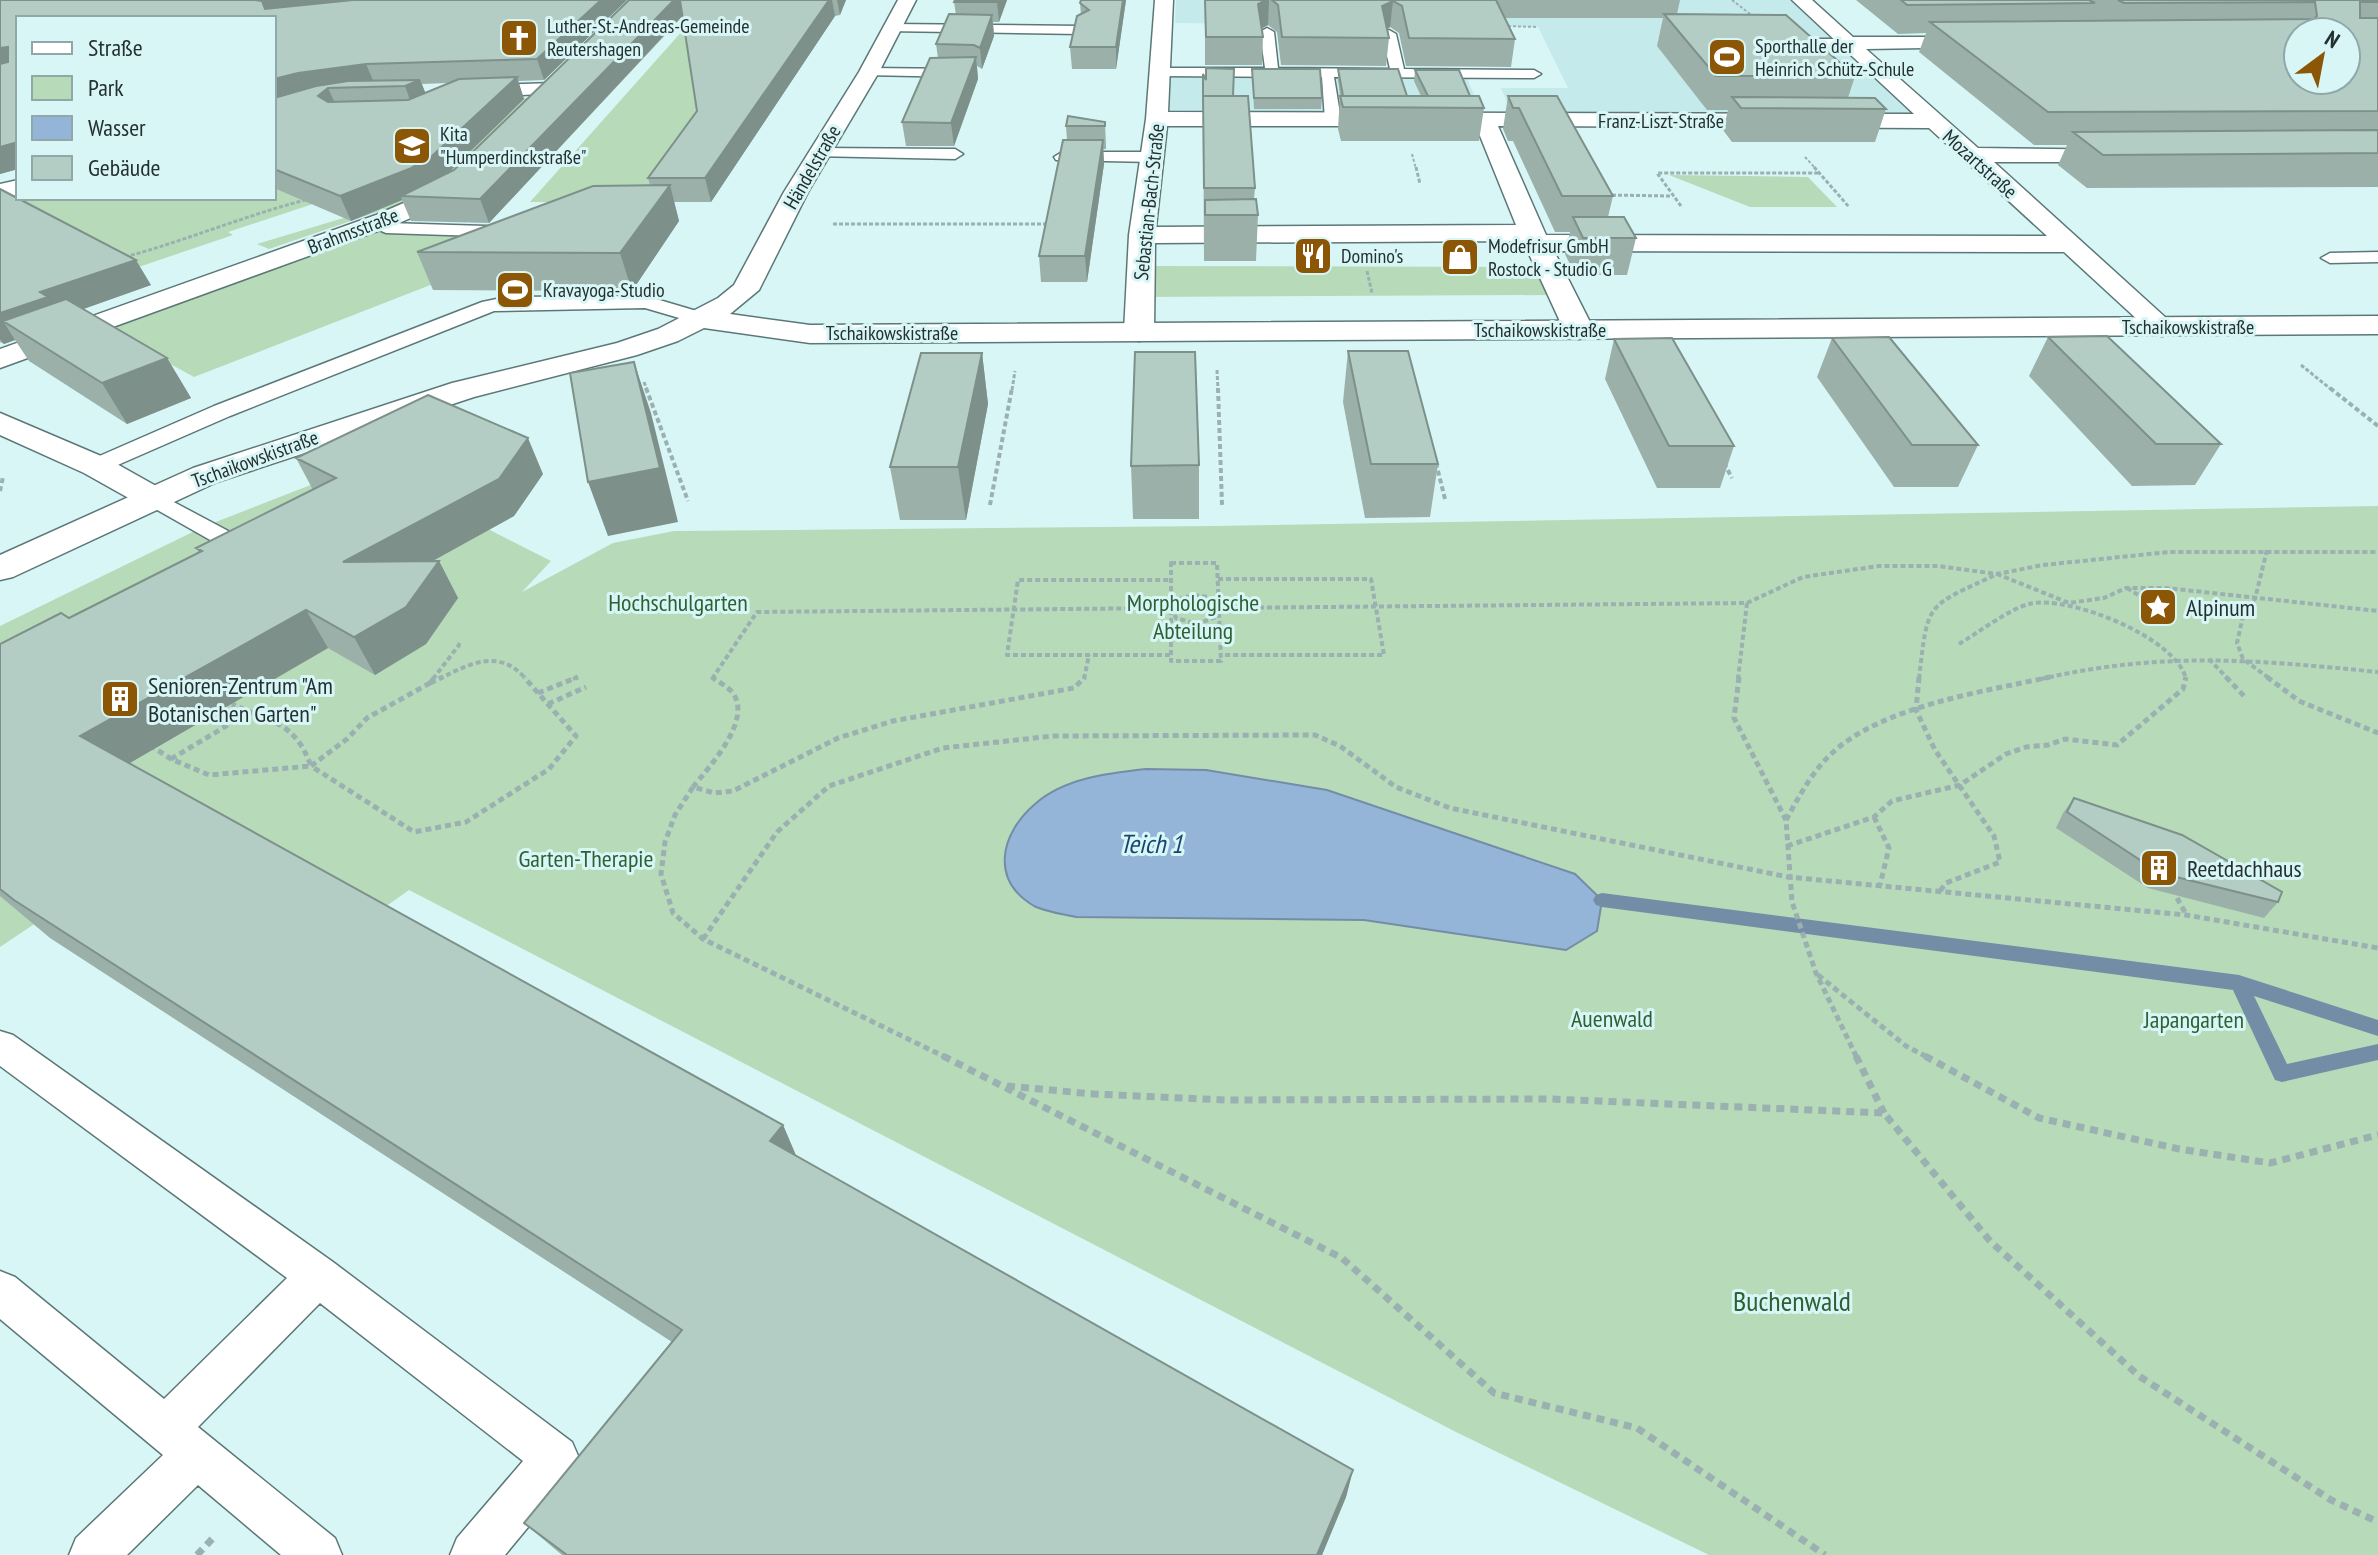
<svg xmlns="http://www.w3.org/2000/svg" width="2378" height="1555" font-family="'PT Sans Narrow',sans-serif">
<style>
.built{fill:#c4eaeb}
.green{fill:#b7dab9}
.water{fill:#95b5d8;stroke:#738da6;stroke-width:2}
.lines{fill:none;stroke-linecap:round;stroke-linejoin:round}
.stream{fill:#738da6;fill-rule:evenodd}
.service-casing{stroke:#5c7777;stroke-width:3}
.minor-casing{stroke:#5c7777;stroke-width:3}
.tertiary-casing{stroke:#5c7777;stroke-width:3}
.path-far4{stroke:#9ab0b1;stroke-width:2;stroke-dasharray:3 2;stroke-linecap:butt}
.path-far3{stroke:#9ab0b1;stroke-width:3;stroke-dasharray:4 2;stroke-linecap:butt}
.path-far2{stroke:#9ab0b1;stroke-width:4;stroke-dasharray:5 3;stroke-linecap:butt}
.path-far1{stroke:#9ab0b1;stroke-width:5;stroke-dasharray:6 4;stroke-linecap:butt}
.path{stroke:#9ab0b1;stroke-width:7;stroke-dasharray:8 6;stroke-linecap:butt}
.service{fill:#fff;fill-rule:evenodd}
.minor{fill:#fff;fill-rule:evenodd}
.tertiary{fill:#fff;fill-rule:evenodd}
.wall{fill:#9ab0a9;fill-rule:evenodd}
.shaded-wall{fill:#7d9089}
.building{fill:#b3cdc4;stroke:#7d9089;stroke-width:2;fill-rule:evenodd}
.labels{text-anchor:middle;dominant-baseline:central;stroke-width:6;stroke-linejoin:round;paint-order:stroke}
.far-poi-label{font-size:20px;fill:#253031;stroke:#d9f6f7;text-anchor:start}
.far-street-label{font-size:20px;fill:#253031;stroke:#d9f6f7}
.park-label{font-size:24px;fill:#2d6134;stroke:#d9f6f7}
.poi-label{font-size:24px;fill:#253031;stroke:#d9f6f7;text-anchor:start}
.water-label{font-size:26px;font-style:italic;fill:#154470;stroke:#d9f6f7}
.near-park-label{font-size:28px;fill:#2d6134;stroke:#d9f6f7}
</style>
<rect width="100%" height="100%" fill="#d9f6f7"/>
<path class="built" d="M1176 0H1801L1933 121H1515L1501 88H1568L1538 27 1175 23Z
M1161 72 1465 73 1485 121 1157 119Z"/>
<path class="green" d="M684 29H770L642 202H530Z
M531 98 450 179 388 216 377 212 269 249 257 244 360 213 328 199 228 232 233 235 0 314V199L18 194V198H274V120L374 100Z
M1669 175 1808 177 1837 207H1750Z
M380 230 466 235 451 277 194 377 104 328Z
M1141 266 1537 267 1551 295 1140 297Z
M362 465 551 561 522 592 613 543 674 531 1214 526 2378 506V1555H1709L1456 1432 409 890 368 919 191 819 0 947V626L203 527Z"/>
<path class="water" d="M1146 769 1206 770 1327 790 1575 874 1602 900 1597 931 1566 950 1364 920 1076 917C1063 914 1046 912 1034 906 990 880 1000 834 1035 804 1064 778 1109 773 1146 769Z"/>
<g class="lines">
<path class="stream" d="M1602 893 2239 975 2378 1020V1036L2254 996 2287 1064 2378 1044V1060L2282 1082 2275 1080 2233 990 1602 907 1596 905 1593 900 1596 895Z"/>
<g class="service-casing">
<path id="service" d="M891 24 1081 26 1087 30 1081 34 886 31 885 28Z
M1267 28 1274 32 1278 68 1390 69 1382 34 1389 30 1396 34 1404 69 1534 70 1541 74 1534 78 1334 77 1341 120 1333 125 1325 120 1322 77 1161 76 1154 72 1161 68H1265L1260 32Z
M1785 39H1847L1854 43 1847 47 1780 46 1778 43Z
M869 68 963 69 970 73 963 77 864 75V69Z
M819 148 955 149 963 154 955 159 813 156 811 153Z
M1062 152H1153L1161 157 1153 162 1056 160 1054 157Z
M374 219 388 223 514 227 523 232 514 237 386 233 365 224 368 220Z
M2378 252V262L2330 263 2321 258 2330 253Z
M646 296 710 315 713 319 703 325 645 308 494 311 230 416 104 471H88L85 466 88 461 214 406 482 302 506 297Z
M153 491 247 541 250 546C242 558 224 564 210 560L207 555 219 545 145 503 141 498 145 493Z
M0 1031 13 1035 333 1262 572 1442 579 1458 572 1474 505 1555H450L457 1538 523 1461 320 1303 198 1427 335 1538 342 1555H281L198 1485 127 1555H69L76 1538 163 1455 0 1319V1271L15 1277 164 1399 287 1278 0 1066Z"/>
</g>
<g class="minor-casing">
<path id="minor" d="M1155 0H1173L1168 112 1914 114 1792 0H1812L1853 37H1991L1994 41 1984 47 1866 49 1978 148 2132 150 2136 155 2132 160 2124 162H1994L2176 327 2172 333 2162 336 2152 333 2064 252 1554 251 1594 330 1589 336 1579 339 1569 336 1564 330 1523 241 1155 243 1154 332 1149 338 1139 341 1129 338 1124 332 1129 235 1146 119ZM1167 126H1476L1516 225 1156 227ZM1498 126 1929 128 2047 236 1546 235Z
M553 83 560 85 563 89 560 93 462 98 451 92 462 86Z
M459 173 467 175 471 180C454 204 419 214 394 225L0 368V349L376 215 420 196 451 175Z
M18 180V195L0 199V184Z
M0 413 108 459 165 491 170 498 165 505 153 508 141 505 84 473 0 435Z"/>
</g>
<g class="tertiary-casing">
<path id="tertiary" d="M898 0H916L879 72 808 192 759 290 730 314 810 325 2378 316V334L810 343 704 328 678 341 637 355 474 397 217 482 13 577 0 580V555L193 468 452 383 617 343 658 329 718 298 734 285 784 192 859 72Z"/>
</g>
<path class="path-far4" d="M1732 0 1754 17
M1503 26 1538 27
M1412 154 1416 169
M1805 157 1816 169"/>
<path class="path-far3" d="M1416 167 1420 184
M1814 167 1849 207
M1606 195 1672 196
M1681 206 1657 173H1819
M833 224H1052
M125 257C188 240 246 215 309 199
M1367 271 1372 293
M2301 365 2332 390
M1217 370 1218 390
M644 382 647 390
M1012 390 1015 371"/>
<path class="path-far2" d="M646 388 688 501
M1218 388 1222 505
M2330 388 2378 426
M1436 463 1445 499
M1724 463 1732 478
M0 491 3 477
M990 505 1012 388
M2267 550 2255 599 2245 607 2237 643 2243 659 2270 679
M1171 563H1217L1221 661H1171Z
M1218 579H1371L1384 655H1220
M2127 588 2158 607
M1194 595 1208 597 1218 604 1216 617 1197 624 1176 618 1171 608 1179 599Z
M1747 603 1803 577 1879 566H1938L1997 574 2043 565 2169 552H2378
M1219 608 1747 603 1738 679
M1959 644C1976 634 2011 608 2029 604 2068 594 2177 638 2186 679
M1170 655H1007L1018 580H1171
M2209 659 2228 679
M433 679 459 645 456 643
M439 679C471 663 499 648 526 679
M573 679 578 677
M712 679 757 612 1171 608
M1084 679 1089 655
M1919 679C1928 599 1926 608 1997 574L2069 603 2104 598 2126 588H2166L2378 611
M2041 679C2163 651 2256 660 2378 672"/>
<path class="path-far1" d="M1739 677 1734 718 1786 820 1792 902 1816 973 1857 1058
M1919 677 1916 710 1935 750 1994 836 2000 862 1946 883 1940 891
M2226 677 2244 696
M2267 677 2299 701 2378 733
M430 683 367 718 347 739 311 766 414 832 466 822 549 769 576 736 524 677
M430 683 435 677
M430 683 443 677
M538 693 578 677
M548 704 586 687
M150 745 171 759 209 775 311 766C294 720 271 723 232 704
M171 759 248 713
M693 787C709 767 754 719 732 692 726 685 716 681 712 677
M1874 817 1889 848 1880 885
M1786 820C1799 797 1811 773 1831 754 1882 706 1982 692 2050 677
M1787 846 1874 817 1892 801 1960 785 2006 754 2026 747 2048 745 2065 739 2117 745 2183 689 2186 677
M2177 898 2186 914
M703 939 777 832 829 786 943 748 1053 736 1315 735 1340 746 1396 787 1450 808 1788 877 2186 915 2378 948
M1818 975 1906 1046 1929 1058
M947 1058 703 939 673 913 661 874 665 842 675 815 693 787 714 793 733 791 838 738 893 721 1074 688 1085 677"/>
<path class="path" d="M943 1056 1342 1258 1494 1393 1637 1428 1825 1555
M1856 1056 1884 1113
M1925 1056 2039 1118 2179 1149 2270 1163 2378 1135
M1007 1086 1094 1094 1225 1100 1550 1099 1884 1113 1990 1241 2139 1376 2331 1500 2378 1522
M197 1555 214 1537"/>
<use href="#service" class="service"/>
<use href="#minor" class="minor"/>
<use href="#tertiary" class="tertiary"/>
</g>
<path class="wall" d="M0 0H627L544 80 518 81 524 99 448 173 454 170 629 0H846L840 15 835 16 711 202H674L679 221 632 291 433 290 417 252 650 185 648 178 697 111 683 16 489 223 411 221 402 200 351 221 274 188V18H18V169L0 174ZM448 83 425 93 422 84Z
M1007 0 999 22H993L994 36 982 69 977 66 978 79 954 146H906L902 122 938 58 936 44 956 15 954 2Z
M1126 0 1116 69H1072L1070 47 1081 15 1080 3Z
M1205 0H1680L1677 14 1855 76 1848 98 1886 109 1875 142H1732L1723 130 1728 110H1707L1657 46 1663 18H1505L1515 39 1511 67 1406 66 1399 33 1390 27 1387 29 1389 38 1386 66 1281 65 1277 32 1268 25 1261 29 1263 37 1262 65H1205Z
M1856 0H2378V187L2087 188 2058 165 2067 145H2034L1919 52 1926 33 1898 34Z
M1252 69 1322 98 1321 109H1254Z
M1338 69 1407 96H1421L1414 81 1415 70 1470 96 1484 108 1479 141H1341L1338 129 1340 96 1338 80Z
M1203 74 1206 80 1233 96 1255 188 1254 199 1258 215 1256 261H1204Z
M1508 96 1613 196 1608 217 1636 238 1627 275H1575L1565 254 1570 232H1555L1513 141H1508L1503 129Z
M1105 122 1106 146V149H1103L1104 164 1087 282H1041L1039 256 1067 140 1066 126Z
M0 189 151 285 83 309 167 358 191 398 127 424 29 361 15 340 4 344 0 342Z
M2048 337 2221 444 2195 485 2132 486 2029 376Z
M1832 338 1978 445 1958 487H1894L1817 377Z
M1614 339 1734 446 1720 488H1657L1605 379Z
M1348 351 1438 464 1430 517 1365 518 1343 402Z
M982 353 988 404 966 520H900L890 467Z
M296 458 543 474 514 516 432 561H439L458 598 426 644 375 675 328 648 129 763 783 1125 796 1156 1353 1470 1346 1497 1322 1555H562L524 1523 672 1342 50 938 0 896V644L69 618 199 553 196 548 313 490Z
M1199 465V519H1133L1131 466Z
M2074 798 2278 902 2264 918 2148 888 2056 828 2063 813Z"/>
<path class="shaded-wall" d="M255 0H388L268 14Z
M601 0H627L544 80 537 59Z
M674 0H681L684 14 489 223 480 199Z
M829 0H832L835 16 711 202 705 178Z
M837 0H846L840 15Z
M998 0H1007L999 22 997 2Z
M1123 0H1126L1116 69V47Z
M1266 0H1269L1268 25 1257 31 1258 4Z
M1393 1 1390 27 1379 33 1382 6Z
M992 15 994 36 982 69 980 48Z
M8 47 18 64 0 73V48Z
M976 57 978 79 954 146 951 123Z
M366 64 375 85 328 88 338 110 274 104V79L298 73Z
M517 77 524 99 441 180 401 196 402 200 351 221 340 196Z
M420 80 429 101 413 108 405 86Z
M1103 140 1104 164 1087 282 1085 256Z
M18 142V169L0 174V147Z
M670 185 679 221 632 291 620 253Z
M136 260 151 285 61 317 3 321 15 340 4 344 0 339V313L40 292Z
M982 353 988 404 966 520 958 467Z
M167 358 191 398 127 424 102 383Z
M634 362 651 413 678 522 608 536 588 482Z
M528 438 543 474 514 516 364 599 343 562Z
M439 561 458 598 426 644 375 675 354 637Z
M306 610 328 648 111 774 80 736Z
M783 1125 798 1160 770 1141Z
M1353 1470 1346 1497 1322 1555H1317Z"/>
<path class="building" d="M0 0H255L262 1 265 9 353 0H601L537 59 366 64 298 73 274 79V18H18V142L0 147V64L8 62V47L0 48Z
M629 0H674L480 199 401 196 454 170Z
M680 0H829L705 178H648L697 111Z
M955 0H998L997 2H954Z
M1081 0H1123L1116 47H1070L1077 16 1089 10 1080 3Z
M1205 0H1266L1258 4 1263 37H1206Z
M1272 0H1496L1515 39 1409 38 1402 6 1393 1 1382 6 1389 38 1282 37 1278 5Z
M1901 0H2089L2095 3 1907 5Z
M2118 0H2378V2H2360V18H2378V111L2048 112 1930 22 2314 19 2317 16 2315 2 2124 3ZM2298 32H2346V80H2298Z
M949 14 992 15 980 48 974 45 936 44Z
M1664 14 1786 15 1855 76H1716Z
M976 57 951 123 902 122 930 58Z
M1206 68 1234 69 1233 96H1203V98V74L1206 80Z
M1252 69H1320L1322 98H1254Z
M1338 69H1398L1407 96H1343Z
M1415 70H1459L1470 96H1428Z
M517 77 432 156 409 169 340 196 274 169V98L316 86 348 81 420 80 405 86 328 88 318 96 328 102 408 100 459 79Z
M1203 96H1248L1255 188H1204Z
M1340 96H1479L1484 108 1343 107Z
M1508 96H1557L1613 196H1562L1519 108H1513Z
M1732 97 1875 98 1886 109 1741 108Z
M1068 116 1105 122V126H1066Z
M2378 130V153L2103 155 2073 132Z
M1063 140H1103L1085 256H1039Z
M670 185 620 253 417 252 593 186Z
M0 189 136 260 40 292 48 297 0 313Z
M1256 199 1258 215H1205V200Z
M1573 217H1624L1636 238H1583Z
M66 299 167 358 102 383 3 321Z
M2107 336 2221 444H2156L2048 337Z
M1889 337 1978 445H1912L1832 338Z
M1672 338 1734 446H1669L1614 339Z
M1348 351H1408L1438 464H1371Z
M1135 352H1195L1199 465 1131 466Z
M921 353H982L958 467H890Z
M634 362 660 468 588 482 570 373Z
M428 395 528 438 499 479 343 562 439 561 406 607 354 637 306 610 80 736 783 1125 770 1141 1353 1470 1317 1555H567L524 1523 682 1330 14 900 0 889V644L61 613 69 618 202 551 196 548 336 478 296 458Z
M2074 798 2182 835 2282 892 2278 902 2160 873 2067 812Z"/>
<defs>
<g id="church-square" transform="scale(2)"><rect x="-9" y="-9" width="18" height="18" rx="4" fill="#8b5605" stroke="#d9f6f7"/><path d="M-1.2-6h2.4v3.5h3.3v2.4h-3.3V6h-2.4V-.1h-3.3v-2.4h3.3Z" fill="#fff"/></g>
<g id="stadium-square" transform="scale(2)"><rect x="-9" y="-9" width="18" height="18" rx="4" fill="#8b5605" stroke="#d9f6f7"/><path d="M0-5a6.5 5 0 1 0 0 10a6.5 5 0 1 0 0-10ZM-3.5-1.8h7v3.6h-7Z" fill="#fff"/></g>
<g id="school-square" transform="scale(2)"><rect x="-9" y="-9" width="18" height="18" rx="4" fill="#8b5605" stroke="#d9f6f7"/><path d="M0-5L7-2L0 1L-7-2ZM-4 1L0 2.5L4 1V4Q0 6-4 4Z" fill="#fff"/></g>
<g id="restaurant-square" transform="scale(2)"><rect x="-9" y="-9" width="18" height="18" rx="4" fill="#8b5605" stroke="#d9f6f7"/><path d="M-5-6h1v4h1v-4h1v4h1v-4h1v5L-1.5 .5V6h-2V.5L-5-1ZM5-6V6H3V1.5H1.5Q1.5-4 5-6Z" fill="#fff"/></g>
<g id="shop-square" transform="scale(2)"><rect x="-9" y="-9" width="18" height="18" rx="4" fill="#8b5605" stroke="#d9f6f7"/><path d="M-5-2.5h2.3a2.7 3.5 0 0 1 5.4 0H5L5.5 6h-11ZM-1.5-2.5h3a1.5 2.3 0 0 0-3 0Z" fill="#fff"/></g>
<g id="sight-square" transform="scale(2)"><rect x="-9" y="-9" width="18" height="18" rx="4" fill="#8b5605" stroke="#d9f6f7"/><path d="M0-6L1.8-2.2L6-1.7L2.9 1.2L3.7 5.4L0 3.3L-3.7 5.4L-2.9 1.2L-6-1.7L-1.8-2.2Z" fill="#fff"/></g>
<g id="building-square" transform="scale(2)"><rect x="-9" y="-9" width="18" height="18" rx="4" fill="#8b5605" stroke="#d9f6f7"/><path d="M-4-6H4V6H1V3H-1V6H-4ZM-2.5-4.3h1.7v1.8h-1.7ZM.8-4.3h1.7v1.8H.8ZM-2.5-1h1.7V.8h-1.7ZM.8-1h1.7V.8H.8Z" fill="#fff"/></g>
</defs>
<g fill-rule="evenodd">
<use href="#church-square" x="519" y="38"/>
<use href="#stadium-square" x="1727" y="57"/>
<use href="#school-square" x="412" y="146"/>
<use href="#restaurant-square" x="1313" y="256"/>
<use href="#shop-square" x="1460" y="257"/>
<use href="#stadium-square" x="515" y="290"/>
<use href="#sight-square" x="2158" y="607"/>
<use href="#building-square" x="120" y="699"/>
<use href="#building-square" x="2159" y="868"/>
</g>
<g class="labels">
<g class="far-poi-label">
<text x="547" y="26">Luther-St.-Andreas-Gemeinde<tspan x="547" dy="23">Reutershagen</tspan></text>
<text x="1755" y="46">Sporthalle der<tspan x="1755" dy="23">Heinrich Schütz-Schule</tspan></text>
<text x="440" y="134">Kita<tspan x="440" dy="23">"Humperdinckstraße"</tspan></text>
<text x="1488" y="246">Modefrisur GmbH<tspan x="1488" dy="23">Rostock - Studio G</tspan></text>
<text x="1341" y="256">Domino's</text>
<text x="543" y="290">Kravayoga-Studio</text>
</g>
<g class="far-street-label">
<text x="1661" y="121">Franz-Liszt-Straße</text>
<text transform="translate(1980 164) rotate(42)">Mozartstraße</text>
<text transform="translate(812 167) rotate(-60)">Händelstraße</text>
<text transform="translate(1149 202) rotate(-84)">Sebastian-Bach-Straße</text>
<text transform="translate(353 231) rotate(-21)">Brahmsstraße</text>
<text x="2188" y="327">Tschaikowskistraße</text>
<text x="1540" y="330">Tschaikowskistraße</text>
<text x="892" y="333">Tschaikowskistraße</text>
<text transform="translate(255 459) rotate(-20)">Tschaikowskistraße</text>
</g>
<g class="park-label">
<text x="678" y="602">Hochschulgarten</text>
<text x="1193" y="602">Morphologische<tspan x="1193" dy="28">Abteilung</tspan></text>
<text x="586" y="858">Garten-Therapie</text>
<text x="1612" y="1018">Auenwald</text>
<text x="2194" y="1019">Japangarten</text>
</g>
<g class="poi-label">
<text x="2186" y="607">Alpinum</text>
<text x="148" y="685">Senioren-Zentrum "Am<tspan x="148" dy="28">Botanischen Garten"</tspan></text>
<text x="2187" y="868">Reetdachhaus</text>
</g>
<g class="water-label">
<text x="1151" y="843">Teich 1</text>
</g>
<g class="near-park-label">
<text x="1792" y="1300">Buchenwald</text>
</g>
</g>
<rect x="16" y="16" width="260" height="184" fill="#d9f6f7" stroke="#91a7a8" stroke-width="2"/>
<rect x="32" y="42" width="40" height="12" fill="#ffffff" stroke="#91a7a8" stroke-width="2"/>
<text x="88" y="56" font-size="24" fill="#253031">Straße</text>
<rect x="32" y="76" width="40" height="24" fill="#b7dab9" stroke="#91a7a8" stroke-width="2"/>
<text x="88" y="96" font-size="24" fill="#253031">Park</text>
<rect x="32" y="116" width="40" height="24" fill="#95b5d8" stroke="#91a7a8" stroke-width="2"/>
<text x="88" y="136" font-size="24" fill="#253031">Wasser</text>
<rect x="32" y="156" width="40" height="24" fill="#b3cdc4" stroke="#91a7a8" stroke-width="2"/>
<text x="88" y="176" font-size="24" fill="#253031">Gebäude</text>
<g transform="translate(2322 56) rotate(32)"><circle r="38" fill="#d9f6f7" stroke="#91a7a8" stroke-width="2"/>
<path d="M0-6L14 30L0 20L-14 30Z" fill="#8b5605"/>
<text y="-12" font-size="22" font-weight="bold" text-anchor="middle" fill="#253031">N</text>
</g>
</svg>
